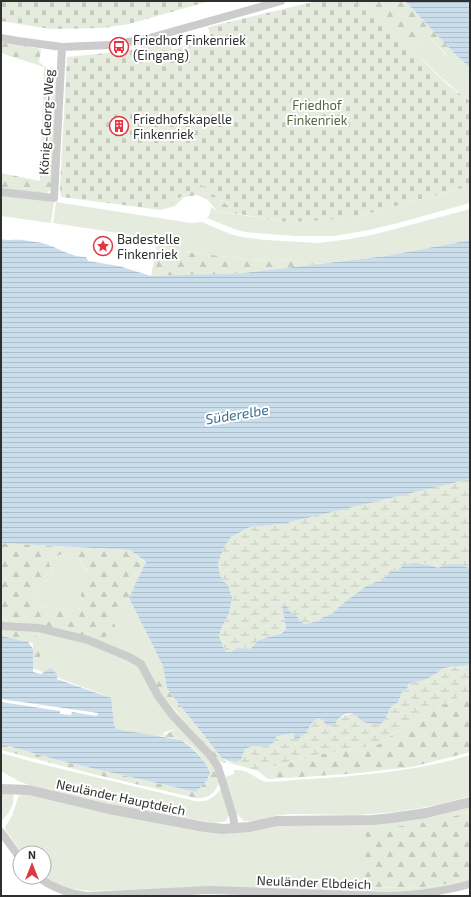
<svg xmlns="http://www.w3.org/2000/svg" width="471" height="897" font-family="'Exo 2',sans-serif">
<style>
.green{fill:#e5ecdd}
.forest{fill:url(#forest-firs);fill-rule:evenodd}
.wetland{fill:url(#wetland-marsh)}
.cemetery{fill:url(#cemetery-stones)}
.water{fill:url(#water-rules)}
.pier{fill:#fff}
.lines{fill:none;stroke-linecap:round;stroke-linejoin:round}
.minor{stroke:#ccc;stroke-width:8}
.tertiary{stroke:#ccc;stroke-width:10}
.labels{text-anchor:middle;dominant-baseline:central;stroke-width:4;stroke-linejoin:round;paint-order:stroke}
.poi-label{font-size:13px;fill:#2f2f2f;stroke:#fff;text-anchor:start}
.park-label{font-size:13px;fill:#51693d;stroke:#fff}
.street-label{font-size:13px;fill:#2f2f2f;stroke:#fff}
.water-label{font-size:14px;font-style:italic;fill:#3f6e8f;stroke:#fff}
</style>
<defs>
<pattern id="forest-firs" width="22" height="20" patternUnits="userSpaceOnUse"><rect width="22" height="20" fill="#e5ecdd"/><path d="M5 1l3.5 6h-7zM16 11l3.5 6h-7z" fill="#c5cbbe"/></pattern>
<pattern id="wetland-marsh" width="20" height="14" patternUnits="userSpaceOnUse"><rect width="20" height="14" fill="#e5ecdd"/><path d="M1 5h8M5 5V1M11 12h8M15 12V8" fill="none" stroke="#c5cbbe"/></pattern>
<pattern id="cemetery-stones" width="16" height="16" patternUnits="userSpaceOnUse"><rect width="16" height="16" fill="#e5ecdd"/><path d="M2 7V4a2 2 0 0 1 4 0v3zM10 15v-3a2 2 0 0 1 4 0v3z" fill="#c5cbbe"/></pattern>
<pattern id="water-rules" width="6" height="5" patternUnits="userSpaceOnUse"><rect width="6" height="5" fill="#caddeb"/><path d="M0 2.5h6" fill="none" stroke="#aebeca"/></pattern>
</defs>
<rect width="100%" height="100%" fill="#fff"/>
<path class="green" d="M427 35 446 55 453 52 470 68V101C447 84 432 70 413 49Z
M470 186V203L398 223 369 230 334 236H295L245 232 234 229 207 218 210 214 211 207 217 211 287 222 312 221 351 218Z
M1 195 54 202 51 223 1 216Z
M56 202 191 223 202 222 230 234 242 237 266 240 318 243 350 239 376 234 470 209V240L386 256 318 264 294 261 248 259 156 249 157 239 53 223Z
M62 554 78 559 87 572 82 588 79 611 42 607 34 600 35 589 53 575 48 560Z
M129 598 163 666 154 674 167 702 184 720 188 726 165 732 162 736 115 733 104 695 32 668 33 658 39 659 40 642 1 626V617L5 620 110 612Z
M1 753 37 763 195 801C208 803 214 797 222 788L229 815 226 821 214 823 114 805 33 786 20 782 1 771Z
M470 755V796L439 805 395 812 358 815 290 814 275 816 254 821H244L237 814H236L225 777 234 774V770C251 770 252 777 266 782 281 782 297 779 312 779 367 775 417 771 470 755Z
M1 793 13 794C16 804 8 815 1 821Z
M23 793 228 834 282 825 470 806V812L446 819 408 826 365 887 409 888 437 886 470 878V881C409 897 344 892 282 890V888L258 886V889H156L89 891 73 889 59 886 44 877V853H22L6 831 5 827 12 816 18 797Z"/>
<path class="forest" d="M352 1H405L453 52 447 55 427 35 413 49 383 22Z
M1 42 41 49 39 62 47 68 57 69 51 189 46 194 1 189V173L40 181 44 67 1 53Z
M200 184 239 214 217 211 208 200 197 195 184 197 175 206 161 210Z
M156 249 248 259 294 261 318 264 244 273 151 276Z
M1 543 130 550 146 563 129 598 110 612 117 632 99 639 85 634 77 640 50 634 37 618 5 620 1 617ZM62 554 78 559 87 571 82 588 79 611 42 607 34 600 35 589 53 575 48 560Z
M1 627 33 633 41 642 40 659 33 658V643L1 638Z
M163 666 167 689 222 758 227 762 222 763 216 759 188 726C180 711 164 702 156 687 155 683 155 678 154 674Z
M470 692V752L467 753 412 767 349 774 268 779 258 771 321 754 377 745 426 713Z
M180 727 212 760 220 781C215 793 208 800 195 798L93 774 1 750V744L65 762 196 792 207 780 210 773C206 761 193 745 181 740 175 738 168 738 162 736Z
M470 812V878L437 886 409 888 365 887 366 830C401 827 435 822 470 812Z"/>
<path class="wetland" d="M470 479V569C457 562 452 562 438 568L423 563 397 571 391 570 384 580 341 605 333 613 323 617 318 621 305 624 301 622 296 615H292L284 604 282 605 286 628 281 633 259 640 250 649 237 648 231 652H228L223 647 219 636 222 627 229 613 228 585 222 580 220 575 218 564 223 549 231 537 250 527 282 524Z
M470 664V692L426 713 377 745 321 754 258 771 227 762H234L241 760 245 749 253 746C258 747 264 746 269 746L274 742 276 737 292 733 297 740 306 733 311 724 318 718H322L327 726C339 725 340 713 354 714 363 724 372 723 385 720L391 707 398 702 402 692 407 689 409 683C418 682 427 680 434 675 438 673 440 669 445 668 453 665 462 668 470 664Z"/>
<path class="cemetery" d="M1 1H210L129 24 103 28 50 29 1 21Z
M317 1H352L383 22 413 49 432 70 449 86 470 101V186L351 218 312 221 287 222 239 214 200 184 161 210 61 197 60 188 67 57 107 53 136 49 169 38 172 50 211 38 208 27Z"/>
<path class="water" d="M405 1H470V68L453 52Z
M1 239C8 241 16 239 23 240 29 241 36 242 42 243 57 247 70 257 86 257L88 261 119 266 151 276 244 273 386 256 470 240V479L282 524 250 527 231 537 223 549 218 564 220 575 222 580 228 585 232 598 229 613 222 627 219 636 223 647 227 652H231L237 648 250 649 259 640 282 633 286 628 282 605 284 604 292 614 296 615 301 622 305 624 318 621 323 617 333 613 341 605 365 587 373 583 384 580 391 570 397 571C409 559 424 563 438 568 452 562 457 562 470 569V664C462 668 453 665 445 668 440 669 438 673 434 675 427 680 418 682 409 683L407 689 402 692 398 702 391 707 385 720 379 725C375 723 371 724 367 723 357 720 354 708 342 716 336 721 336 725 327 726L322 719 318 718 311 724 306 733 297 740H295L294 735 292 733C286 735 281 735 276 737L274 742 269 746C263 746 258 747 253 746L245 749 241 760C234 763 229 762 222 758L167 689 163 666 129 598 146 562 130 550 1 543Z
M1 636 28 642 33 649V672L41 674 50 668 57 674V679L111 698 114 725 116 729 181 740C193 748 205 759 210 773L207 780 196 792 65 762 1 744Z"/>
<path class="pier" d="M1 699 98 713 97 716 72 712 71 715 60 714V711L1 702Z"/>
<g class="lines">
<path class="minor" d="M1 38 18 41 62 47 110 45 146 39 281 1
M1 192 54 198 62 47
M1 626 39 628 88 640 129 657 141 664 158 696 173 716 209 754 218 767 233 816 235 829
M1 832 20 858
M38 877C53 888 68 894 87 896L209 890 383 896
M386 896C415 895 442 892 470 884"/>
<path class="tertiary" d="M1 789 29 790 109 809 205 827 224 829 249 827 277 821 373 820 392 818 426 813 470 802"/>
</g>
<defs>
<g id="bus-ring" transform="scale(1)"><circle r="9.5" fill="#fff" stroke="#e03740" stroke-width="1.5"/><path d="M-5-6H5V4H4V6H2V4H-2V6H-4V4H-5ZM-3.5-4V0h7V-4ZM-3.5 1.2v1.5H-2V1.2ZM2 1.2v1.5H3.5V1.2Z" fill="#e03740"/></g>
<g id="building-ring" transform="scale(1)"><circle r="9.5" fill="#fff" stroke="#e03740" stroke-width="1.5"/><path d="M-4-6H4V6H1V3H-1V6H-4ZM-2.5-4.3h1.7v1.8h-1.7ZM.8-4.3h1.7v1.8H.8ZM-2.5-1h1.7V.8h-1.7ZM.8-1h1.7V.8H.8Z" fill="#e03740"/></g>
<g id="sight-ring" transform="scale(1)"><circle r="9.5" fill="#fff" stroke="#e03740" stroke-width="1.5"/><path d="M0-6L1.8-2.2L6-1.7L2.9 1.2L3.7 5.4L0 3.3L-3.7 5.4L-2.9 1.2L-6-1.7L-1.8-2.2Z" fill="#e03740"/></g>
</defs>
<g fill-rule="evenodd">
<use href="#bus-ring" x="119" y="47"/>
<use href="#building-ring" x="119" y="126"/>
<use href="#sight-ring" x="103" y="246"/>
</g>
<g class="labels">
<g class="poi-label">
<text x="133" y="40">Friedhof Finkenriek<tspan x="133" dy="15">(Eingang)</tspan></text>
<text x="133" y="119">Friedhofskapelle<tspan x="133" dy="15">Finkenriek</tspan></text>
<text x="117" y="239">Badestelle<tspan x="117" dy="15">Finkenriek</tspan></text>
</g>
<g class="park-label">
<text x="317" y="105">Friedhof<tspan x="317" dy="15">Finkenriek</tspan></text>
</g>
<g class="street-label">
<text transform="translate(46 122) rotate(-87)">König-Georg-Weg</text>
<text transform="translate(121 797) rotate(12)">Neuländer Hauptdeich</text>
<text transform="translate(314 882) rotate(2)">Neuländer Elbdeich</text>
</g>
<g class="water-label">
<text transform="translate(237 414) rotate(-9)">Süderelbe</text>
</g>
</g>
<rect width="471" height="897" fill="none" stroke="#2f2f2f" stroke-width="4"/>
<g transform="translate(32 865)"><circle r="19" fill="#ffffff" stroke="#acacac"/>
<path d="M0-3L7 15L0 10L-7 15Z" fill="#e03740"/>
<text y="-6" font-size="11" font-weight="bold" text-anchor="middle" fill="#2f2f2f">N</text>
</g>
</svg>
